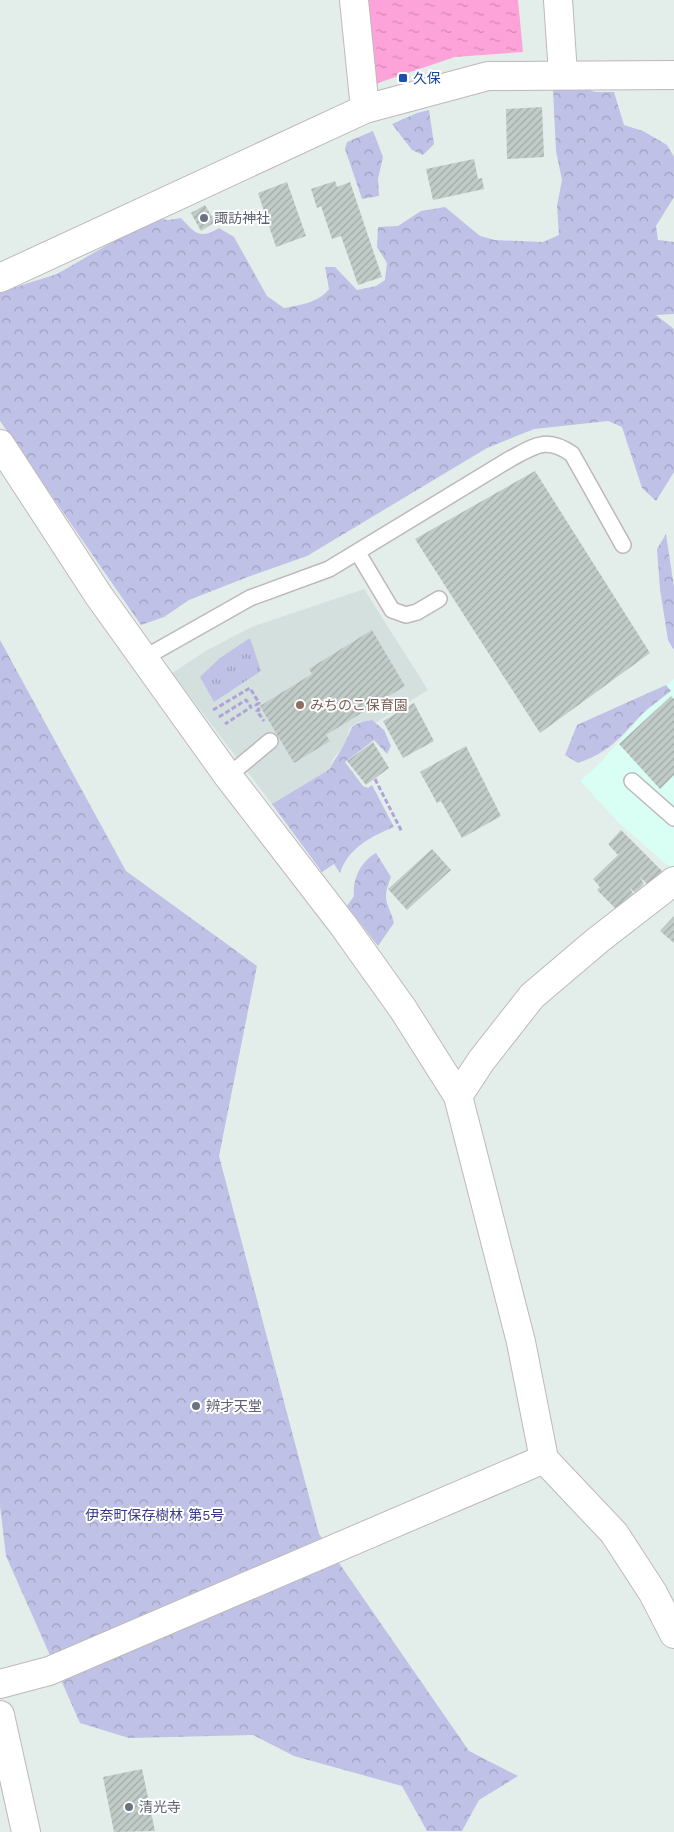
<svg xmlns="http://www.w3.org/2000/svg" width="674" height="1832" font-family="'Work Sans','Noto Sans JP',sans-serif">
<style>
.commercial{fill:#d9fef4}
.education{fill:#d4e0dd}
.forest{fill:url(#forest-crowns)}
.park{fill:url(#park-tufts)}
.water{fill:url(#water-ripples)}
.building{fill:url(#building-hatch)}
.lines{fill:none;stroke-linecap:round;stroke-linejoin:round}
.lane-casing{stroke:#bfb8bb;stroke-width:18}
.street-casing{stroke:#bfb8bb;stroke-width:30}
.secondary-casing{stroke:#bfb7ba;stroke-width:30}
.path{stroke:#afa3d7;stroke-width:3;stroke-dasharray:5 2.5;stroke-linecap:butt}
.lane{stroke:#fff;stroke-width:15}
.street{stroke:#fff;stroke-width:28}
.secondary{stroke:#fff;stroke-width:28}
.transit-dot{fill:#1a4fb4;stroke:#fff;stroke-width:2}
.worship-dot{fill:#6b7280;stroke:#fff;stroke-width:2}
.education-dot{fill:#8d6e63;stroke:#fff;stroke-width:2}
.labels{text-anchor:middle;dominant-baseline:central;stroke-width:4;stroke-linejoin:round;paint-order:stroke}
.transit-label{font-size:14px;fill:#164399;stroke:#fff;text-anchor:start}
.worship-label{font-size:14px;fill:#5b616d;stroke:#fff;text-anchor:start}
.education-label{font-size:14px;fill:#785e54;stroke:#fff;text-anchor:start}
.park-label{font-size:14px;fill:#373688;stroke:#fff}
</style>
<defs>
<pattern id="forest-crowns" width="20" height="18" patternUnits="userSpaceOnUse" patternTransform="scale(1.25)"><rect width="20" height="18" fill="#c0c1e6"/><path d="M2 6a3 3 0 1 1 6 0M12 15a3 3 0 1 1 6 0" fill="none" stroke="#a0a0be"/></pattern>
<pattern id="park-tufts" width="24" height="20" patternUnits="userSpaceOnUse" patternTransform="scale(1.25)"><rect width="24" height="20" fill="#c0c1e6"/><path d="M3 7l-1-3M5 7V3M7 7l1-3M15 17l-1-3M17 17v-4M19 17l1-3" fill="none" stroke="#a0a0be"/></pattern>
<pattern id="water-ripples" width="26" height="14" patternUnits="userSpaceOnUse" patternTransform="scale(1.25)"><rect width="26" height="14" fill="#fea3da"/><path d="M2 4q2-2 4 0t4 0M15 11q2-2 4 0t4 0" fill="none" stroke="#d188b4"/></pattern>
<pattern id="building-hatch" width="6" height="6" patternUnits="userSpaceOnUse" patternTransform="scale(1.25)"><rect width="6" height="6" fill="#c1ccc8"/><path d="M-1 1l2-2M0 6l6-6M5 7l2-2" fill="none" stroke="#a0a9a6"/></pattern>
</defs>
<rect width="100%" height="100%" fill="#e3eeeb"/>
<path class="commercial" d="M674 679V871L619 823 580 781 598 765 643 714 671 691 666 685Z"/>
<path class="education" d="M364 589 428 690 375 723 372 720 358 722 349 729 346 743 333 759 330 769 272 804 172 673 209 649 252 627Z"/>
<path class="forest" d="M579 85 595 92H614L624 125 643 131 667 145 674 157V197L656 226 658 240 674 242V314L656 315 674 329V472L656 501 642 488 622 427 608 421 534 429 487 448 307 556 245 578 189 600 164 617 141 625 0 421V292L57 274 154 218 168 220 181 218C195 233 199 240 219 228L234 237 267 296 284 308C300 305 318 303 329 289L325 267H335L357 290 376 286 385 280 387 263 377 247 378 227 398 226 421 211 445 207 480 236 495 240 543 242 559 235 557 206 562 180 556 151 553 89Z
M429 110 434 144 423 155 412 150 392 124 417 113Z
M373 131 383 157 378 179 379 196 362 199 345 149 347 142Z
M666 534 674 587V650L668 640 660 589 657 549Z
M0 640 126 871 257 966 219 1156 319 1534 469 1751 518 1776 479 1800 462 1831H427L402 1786 294 1756 253 1735 129 1738 80 1723 6 1556 0 1506Z
M666 685 671 691C661 699 650 706 641 715 620 738 608 753 578 763L565 755 577 725Z
M372 720 384 730 391 746 387 754 374 740 345 762 363 786 368 788 372 785 394 827C372 836 348 848 340 873L334 864 322 872 272 804 330 769C333 761 338 756 342 748 354 730 345 724 372 720Z
M376 853 391 877C381 902 388 901 394 923L378 946 347 906 354 896C352 880 361 861 376 853Z"/>
<path class="park" d="M250 638 261 671 214 702 200 677 220 658Z"/>
<path class="water" d="M364 0H518L523 52 455 57 372 85Z"/>
<path class="building" d="M542 107 544 157 507 159 506 109Z
M474 159 478 179 482 178 484 189 433 200 426 169Z
M335 181 337 187 350 182 382 277 358 285 341 236 332 239 321 206 317 208 311 189Z
M287 182 306 236 276 247 258 193Z
M205 205 215 222 201 231 191 213Z
M535 471 650 653 540 733 415 539Z
M372 630 405 686 326 735 330 741 294 763 260 706 312 674 309 669Z
M671 696 674 699V775L660 789 619 744Z
M414 703 434 741 403 758 383 721Z
M373 742 389 768 366 785 347 761Z
M466 746 501 816 462 838 441 801 437 803 420 772Z
M621 830 664 873 650 887 640 877 644 884 635 893 629 887 634 895 618 911 597 890 600 887 593 879 618 855 608 844Z
M432 849 451 870 407 910 388 889Z
M674 916V943L660 931Z
M142 1769 155 1831 114 1832 103 1777Z"/>
<g class="lines">
<g class="lane-casing">
<path id="lane" d="M358 553 392 610 406 615 417 612 439 599
M144 658 250 598 329 569 510 459C535 446 546 436 572 454L623 545
M228 776 270 741
M632 781 674 818"/>
</g>
<g class="street-casing">
<path id="street" d="M354 0 365 109
M558 0 563 74
M0 444 99 596 228 776 343 925 403 1009 458 1096 521 1342 544 1459 614 1533 653 1593 674 1634
M458 1096 481 1061 532 996 598 940 674 881
M0 1684 49 1671 544 1459
M0 1715 26 1832"/>
</g>
<g class="secondary-casing">
<path id="secondary" d="M0 278 365 109 488 76 674 75"/>
</g>
<path class="path" d="M213 710 250 688 259 703 256 705 259 710 257 711 264 721
M219 717 246 700 251 707 225 724
M375 779 402 832"/>
<use href="#lane" class="lane"/>
<use href="#street" class="street"/>
<use href="#secondary" class="secondary"/>
</g>
<rect class="transit-dot" x="398" y="73" width="10" height="10" rx="2.5"/>
<g class="worship-dot">
<circle cx="204" cy="218" r="5"/>
<circle cx="196" cy="1406" r="5"/>
<circle cx="129" cy="1807" r="5"/>
</g>
<circle class="education-dot" cx="300" cy="705" r="5"/>
<g class="labels">
<g class="transit-label">
<text x="413" y="78">久保</text>
</g>
<g class="worship-label">
<text x="214" y="218">諏訪神社</text>
<text x="206" y="1406">辨才天堂</text>
<text x="139" y="1807">清光寺</text>
</g>
<g class="education-label">
<text x="310" y="705">みちのこ保育園</text>
</g>
<g class="park-label">
<text x="155" y="1515">伊奈町保存樹林 第5号</text>
</g>
</g>
</svg>
